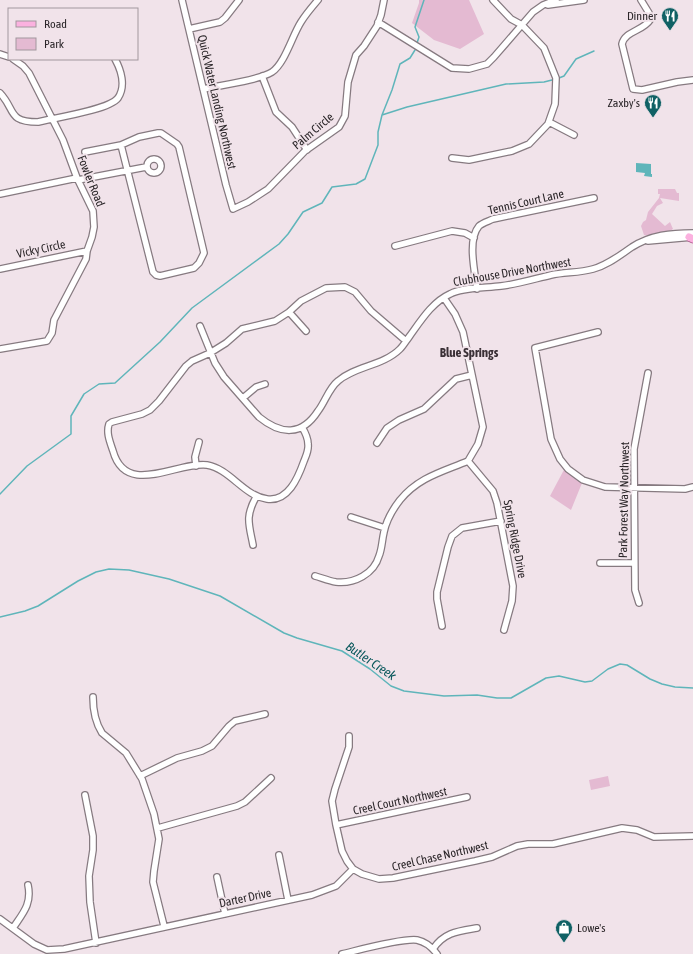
<svg xmlns="http://www.w3.org/2000/svg" width="693" height="954" font-family="'Asap Condensed',sans-serif">
<style>
.green{fill:#e4bad2}
.water{fill:#5fb5ba}
.lines{fill:none;stroke-linecap:round;stroke-linejoin:round}
.stream{stroke:#5fb5ba;stroke-width:1.5}
.minor-casing{stroke:#867a80;stroke-width:8}
.major-casing{stroke:#b15f91;stroke-width:9}
.minor{stroke:#fff;stroke-width:5.5}
.major{stroke:#fbb1df;stroke-width:7}
.labels{text-anchor:middle;dominant-baseline:central;stroke-width:4;stroke-linejoin:round;paint-order:stroke}
.poi-label{font-size:12px;fill:#2b2629;stroke:#f1e3ea;text-anchor:end}
.street-label{font-size:12px;fill:#2b2629;stroke:#f1e3ea}
.neighbourhood-label{font-size:13px;font-weight:bold;fill:#3a3036;stroke:#f1e3ea}
.water-label{font-size:13px;font-style:italic;fill:#0a585c;stroke:#f1e3ea}
</style>
<rect width="100%" height="100%" fill="#f1e3ea"/>
<path class="green" d="M419 0H469L484 34 460 49 434 40 412 23 419 3Z
M658 189H675L677 193H679V201L660 198 663 203 657 206 652 214 665 226 670 222 673 229C667 234 652 237 644 235L641 226 643 222 646 220 648 212 659 198 660 194H658Z
M566 466 582 483 571 510 550 496Z
M608 776 610 786 591 790 589 780Z"/>
<path class="water" d="M636 163 651 164V174H652V177L644 176 645 173 636 172Z"/>
<g class="lines">
<path class="stream" d="M417 43 419 37 415 27 424 0
M559 78 564 76 576 59 594 51
M382 115 407 107 506 84 544 82 552 80
M0 494 27 466 71 434V416L84 394 99 384 115 383 160 342 192 308 279 244 288 234 303 212 322 203 332 187 356 184 365 179 378 145V132L382 115 392 90 400 64 410 58 415 50
M0 617 25 611 38 606 78 581 96 572 109 569 129 570 169 579 220 596 284 633 297 638 342 651 370 669 391 686 404 691 444 696 477 695 497 698H511L546 678 559 676 585 682 592 681 608 669 620 664 627 665 650 679 662 684 675 687 693 688"/>
<g class="minor-casing">
<path id="minor" d="M182 0 226 185 233 209 248 202 268 189 305 151 339 127 345 116 348 82 356 55 364 46 377 26 381 15 384 0
M641 0 649 13 650 20C643 31 625 31 622 44L633 89 642 90 677 82 693 80
M548 5 584 0
M378 22 452 68 469 69 487 64 494 57 533 12 543 5 556 0
M189 29 220 22 225 18 239 0
M0 54 9 57
M262 76 276 112 292 127 307 150
M203 89C221 85 257 81 272 72 285 63 292 36 301 22 306 14 312 7 318 0
M0 93C16 110 7 122 38 122 54 118 109 110 118 98 126 86 121 70 115 59
M549 122 574 135
M85 152 121 145 139 137 158 133H161L177 144 179 147 204 253 199 263 194 268 160 276 156 275 153 272 121 145
M452 158 469 160 512 151 529 144 548 124 555 104 556 78 544 48 522 25 511 19 493 0
M147 166a7 7 0 1 1 14 0a7 7 0 1 1-14 0Z
M78 180 146 167
M0 194 77 178
M648 241 693 237
M395 246 452 231 465 233 474 238
M0 269 87 251
M477 289C475 272 467 240 479 226 482 223 489 221 493 219L594 198
M444 298 455 314 463 332 483 427 478 444 468 461
M289 312 306 331
M200 326 215 363 224 377 259 417C281 435 302 436 318 411 325 402 329 388 338 381 355 366 383 366 400 349 403 346 406 341 409 337 420 322 432 302 450 294 463 287 486 288 501 286 518 284 534 279 551 275 565 272 579 273 593 269 608 265 620 255 632 247 651 235 671 233 693 233
M598 332 535 348 551 439 560 459 568 469 583 480 605 487 685 489 693 487
M0 349 47 341 52 333 54 320 86 259 87 251 92 237 94 227 93 211 77 178 63 140 29 73 23 66 13 59
M243 398 256 387 265 384
M302 427C305 432 308 438 308 444 309 450 306 456 304 461 298 478 288 502 267 499 244 496 230 469 207 465 178 461 126 498 113 451 110 442 106 433 109 424L112 422 142 414 150 410 159 401 186 366 192 361 210 353 226 343 242 329 275 321 289 312 301 301 326 288 345 287 355 292 371 311 406 341
M377 443 387 428 399 420 424 409 456 379 472 375
M468 461 493 491 497 503 513 586 512 601 504 630
M196 466 195 457 199 442
M351 517 385 528
M253 545C249 524 245 517 256 497
M600 563H634
M315 576C322 578 329 581 336 582 354 584 374 574 379 556 382 549 382 540 384 532 386 522 393 509 400 500 419 477 442 472 468 461
M639 603 635 590 634 449 648 373
M442 626 437 599V592L448 547 452 536 462 528 501 521
M93 697C93 710 95 722 102 733L126 753 142 779 154 814 159 839 154 871 153 882 164 926
M349 736V747L335 789 332 801 336 825 342 851 347 861 353 869 362 874 379 879 393 878 475 861 492 857 517 846 528 844H553L622 828 637 830 654 837 693 836
M140 776 177 758 202 751 212 746 229 726 235 721 265 714
M85 795 93 836V850L89 876 90 902 96 943
M336 825 467 797
M158 828 237 806 245 802 271 778
M279 855 288 900
M217 877 225 914
M0 919 34 944 47 950 64 949 312 895 336 886 353 869
M13 928C23 913 32 904 28 885
M433 949C444 932 459 931 477 928
M342 954C359 950 402 938 417 940 426 942 432 947 437 954"/>
</g>
<g class="major-casing">
<path id="major" d="M689 237 693 239"/>
</g>
<use href="#minor" class="minor"/>
<use href="#major" class="major"/>
</g>
<defs>
<g id="restaurant-pin" transform="scale(0.9)"><path d="M0 17L-7.5 6A9.5 9.5 0 1 1 7.5 6Z" fill="#106165" stroke="#f1e3ea"/><path d="M-5-6h1v4h1v-4h1v4h1v-4h1v5L-1.5 .5V6h-2V.5L-5-1ZM5-6V6H3V1.5H1.5Q1.5-4 5-6Z" fill="#fff"/></g>
<g id="shop-pin" transform="scale(0.9)"><path d="M0 17L-7.5 6A9.5 9.5 0 1 1 7.5 6Z" fill="#106165" stroke="#f1e3ea"/><path d="M-5-2.5h2.3a2.7 3.5 0 0 1 5.4 0H5L5.5 6h-11ZM-1.5-2.5h3a1.5 2.3 0 0 0-3 0Z" fill="#fff"/></g>
</defs>
<g fill-rule="evenodd">
<use href="#restaurant-pin" x="670" y="16"/>
<use href="#restaurant-pin" x="653" y="103"/>
<use href="#shop-pin" x="564" y="928"/>
</g>
<g class="labels">
<g class="poi-label">
<text x="657" y="16">Dinner</text>
<text x="640" y="103">Zaxby's</text>
<text x="577" y="928" text-anchor="start">Lowe's</text>
</g>
<g class="street-label">
<text transform="translate(217 102) rotate(77)">Quick Water Landing Northwest</text>
<text transform="translate(313 131) rotate(-40)">Palm Circle</text>
<text transform="translate(91 181) rotate(68)">Fowler Road</text>
<text transform="translate(526 202) rotate(-13)">Tennis Court Lane</text>
<text transform="translate(41 249) rotate(-12)">Vicky Circle</text>
<text transform="translate(512 272) rotate(-10)">Clubhouse Drive Northwest</text>
<text transform="translate(624 500) rotate(-89)">Park Forest Way Northwest</text>
<text transform="translate(515 539) rotate(79)">Spring Ridge Drive</text>
<text transform="translate(400 801) rotate(-12)">Creel Court Northwest</text>
<text transform="translate(440 856) rotate(-13)">Creel Chase Northwest</text>
<text transform="translate(245 898) rotate(-12)">Darter Drive</text>
</g>
<g class="neighbourhood-label">
<text x="469" y="352">Blue Springs</text>
</g>
<g class="water-label">
<text transform="translate(371 661) rotate(34)">Butler Creek</text>
</g>
</g>
<rect x="8" y="8" width="130" height="52" fill="#f1e3ea" stroke="#a2979d"/>
<rect x="16" y="21" width="20" height="6" fill="#fbb1df" stroke="#a2979d"/>
<text x="44" y="28" font-size="12" fill="#2b2629">Road</text>
<rect x="16" y="38" width="20" height="12" fill="#e4bad2" stroke="#a2979d"/>
<text x="44" y="48" font-size="12" fill="#2b2629">Park</text>
</svg>
